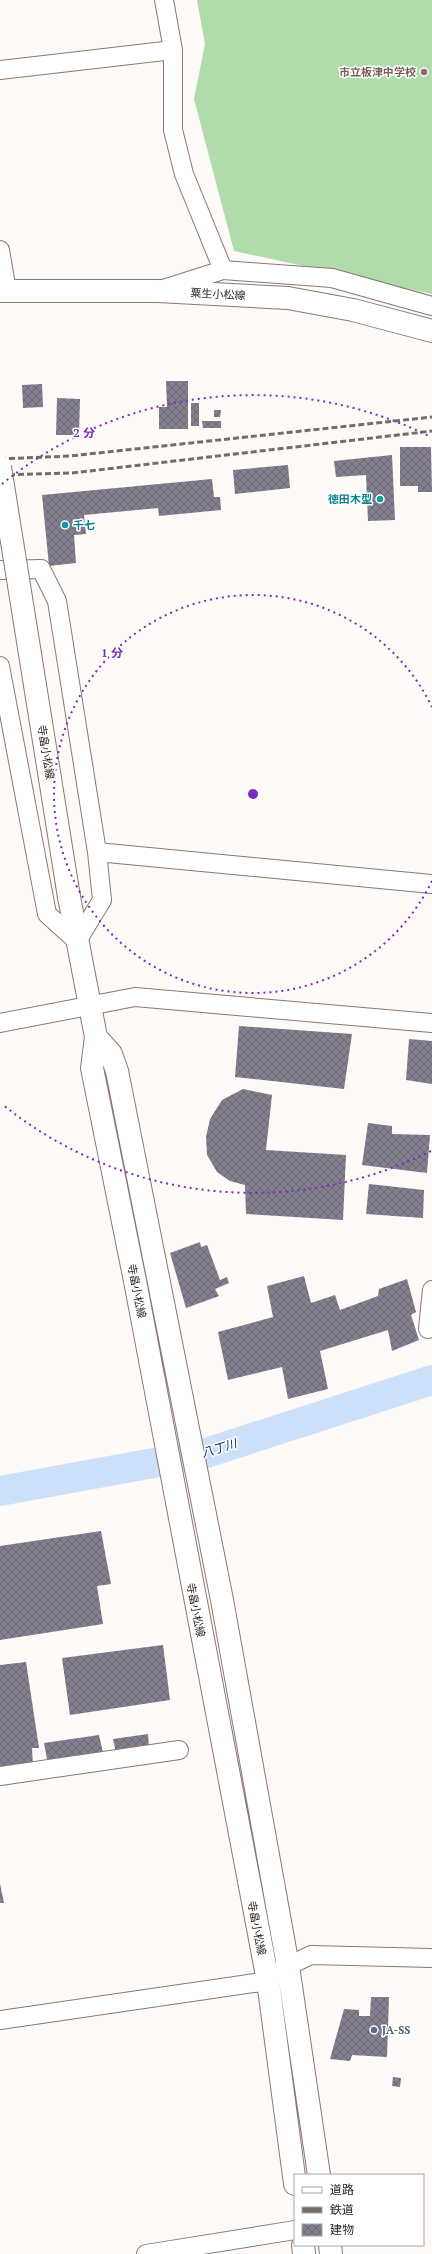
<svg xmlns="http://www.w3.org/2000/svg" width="432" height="2254" font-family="'PT Serif','Noto Sans JP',serif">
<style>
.grass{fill:#b0dbab}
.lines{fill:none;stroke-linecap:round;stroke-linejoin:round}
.river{stroke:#cde0fa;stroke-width:30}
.building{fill:url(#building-cross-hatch)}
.minor-casing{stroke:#8a7870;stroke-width:20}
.major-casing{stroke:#8a7870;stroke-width:24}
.minor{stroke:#fff;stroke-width:18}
.major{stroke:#fff;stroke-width:22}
.rail{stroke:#736d6a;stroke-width:3;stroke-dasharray:6 3;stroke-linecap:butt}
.major-bridge-casing{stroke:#8a7870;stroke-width:24;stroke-linecap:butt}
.major-bridge{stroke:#fff;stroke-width:22}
.ring{fill:none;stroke:#7b2cbf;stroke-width:2;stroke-dasharray:2 4}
.education-dot{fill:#8d6e63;stroke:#fff;stroke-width:1.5}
.culture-dot{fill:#0f9aa8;stroke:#fff;stroke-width:1.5}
.service-dot{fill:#5c6f8a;stroke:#fff;stroke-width:1.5}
.labels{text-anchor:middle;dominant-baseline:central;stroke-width:3;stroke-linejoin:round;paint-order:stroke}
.education-label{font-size:11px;font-weight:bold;fill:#785e54;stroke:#fff;text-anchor:end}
.street-label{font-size:11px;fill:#261f1c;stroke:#fff}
.culture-label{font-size:11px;font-weight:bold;fill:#0d838f;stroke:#fff;text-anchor:end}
.service-label{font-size:11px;font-weight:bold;fill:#4e5e75;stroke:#fff;text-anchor:start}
.water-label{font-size:12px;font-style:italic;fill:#012e64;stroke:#fff}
.centre{fill:#7b2cbf;stroke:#fff;stroke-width:2}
.ring-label{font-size:12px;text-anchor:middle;font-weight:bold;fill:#7b2cbf;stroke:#fff;stroke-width:3;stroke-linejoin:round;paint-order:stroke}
</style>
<defs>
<pattern id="building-cross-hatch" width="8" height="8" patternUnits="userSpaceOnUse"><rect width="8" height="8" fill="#837f8f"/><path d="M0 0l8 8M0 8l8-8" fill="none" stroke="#6b6774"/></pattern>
</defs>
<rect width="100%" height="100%" fill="#fefaf8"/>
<path class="grass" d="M197 0H432V294L234 251 194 99 205 44Z"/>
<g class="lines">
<path class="river" d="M0 1491 203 1454 432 1380"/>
</g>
<path class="building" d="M166 381H188V429H159V407H167Z
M42 384 43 407 23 408 22 385Z
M57 398 80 399 79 435H56Z
M191 403H199V426H191Z
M214 410H221L220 417H214Z
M202 421H221V428H203Z
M400 447H431L432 492H418V486H400Z
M392 455 395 520 368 521 366 475 336 477 334 461Z
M288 465 290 488 235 494 233 470Z
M212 479 214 497H220L221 510 159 516 158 508 84 515 86 534 74 535 76 563 49 566 42 495Z
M239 1026 352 1034 344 1089 235 1077Z
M409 1039 432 1041V1084L406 1080Z
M243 1089 272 1095 266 1150 346 1155 343 1220 246 1214 245 1185 230 1181 217 1172 207 1155 206 1137 210 1119 222 1100Z
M368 1123 392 1126V1134L430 1135 427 1173 362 1165Z
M369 1184 424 1190 423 1218 366 1214Z
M200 1242 201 1247 207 1245 220 1280 227 1277 229 1283 215 1289 219 1296 186 1308 170 1253Z
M304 1276 311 1303 335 1295 340 1310 378 1296 379 1289 407 1279 416 1312 411 1315 419 1340 392 1351 388 1330 320 1351 328 1389 288 1399 282 1367 228 1380 218 1332 273 1317 267 1286Z
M101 1531 111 1584 97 1586 103 1624 0 1640V1546Z
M163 1645 170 1700 70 1715 62 1658Z
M26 1662 39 1748H32L33 1766 0 1771V1665Z
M148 1734 149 1749 116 1753 113 1739Z
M99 1735 104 1757 48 1765 44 1743Z
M0 1884 4 1903H0Z
M371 1997H389L387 2057 352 2055 350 2061 330 2059 344 2009 359 2010V2016H370Z
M393 2077 401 2078 400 2087 392 2086Z"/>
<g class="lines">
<g class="minor-casing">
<path id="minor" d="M164 0 173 50V130L184 174 223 270
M0 70 173 50
M0 250 7 291
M163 289 223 270 332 278 432 306
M0 570 41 569 57 601 97 852 102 900 77 941 47 914 0 666
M97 852 432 884
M0 1023 135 997 432 1023
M428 1329 432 1290
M0 1776 179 1750
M0 2020 268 1981 288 1966 311 1955 432 1958
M146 2254 295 2230"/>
</g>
<g class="major-casing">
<path id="major" d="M0 291H158L288 298 353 310 432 331
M69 897 96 1037 92 1068 135 1281 268 1981 295 2184
M96 1037 111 1054 117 1071 222 1600 288 1966 319 2175
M303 2245 304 2254
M330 2245 331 2254"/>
</g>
<use href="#minor" class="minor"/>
<use href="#major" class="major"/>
<path class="rail" d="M0 459 70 456 432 417
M0 475 72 473 432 431"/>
<g class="major-bridge-casing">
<path id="major-bridge" d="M0 467 69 897"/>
</g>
<use href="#major-bridge" class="major-bridge"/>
</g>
<g class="ring">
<path d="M432 881A199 199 0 1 1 432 707"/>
<path d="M431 1151A399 399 0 0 1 2 1104M2 484A399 399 0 0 1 431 437"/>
</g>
<circle class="education-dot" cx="424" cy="72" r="4"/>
<g class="culture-dot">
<circle cx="380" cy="499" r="4"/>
<circle cx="65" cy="525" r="4"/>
</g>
<circle class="service-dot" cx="374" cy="2030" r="4"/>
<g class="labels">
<g class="education-label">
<text x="416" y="72">市立板津中学校</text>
</g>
<g class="street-label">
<text transform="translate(218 294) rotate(3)">粟生小松線</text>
<text transform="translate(46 752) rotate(81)">寺畠小松線</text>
<text transform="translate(137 1291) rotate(79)">寺畠小松線</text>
<text transform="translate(196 1610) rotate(79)">寺畠小松線</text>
<text transform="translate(257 1928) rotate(79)">寺畠小松線</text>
</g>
<g class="culture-label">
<text x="372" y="499">徳田木型</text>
<text x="73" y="525" text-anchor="start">千七</text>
</g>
<g class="service-label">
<text x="382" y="2030">JA-SS</text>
</g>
<g class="water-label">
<text transform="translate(219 1448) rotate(-17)">八丁川</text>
</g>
</g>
<circle cx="253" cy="794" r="6" class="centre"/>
<g class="ring-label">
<text x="84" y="437">2 分</text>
<text x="112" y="657">1 分</text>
</g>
<rect x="294" y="2174" width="130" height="72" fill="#ffffff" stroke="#a8a5a4"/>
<rect x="302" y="2187" width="20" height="6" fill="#ffffff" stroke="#a8a5a4"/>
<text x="330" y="2194" font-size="12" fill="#261f1c">道路</text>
<rect x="302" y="2207" width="20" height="6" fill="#736d6a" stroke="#a8a5a4"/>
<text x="330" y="2214" font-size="12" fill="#261f1c">鉄道</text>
<rect x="302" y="2224" width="20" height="12" fill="url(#building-cross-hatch)" stroke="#a8a5a4"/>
<text x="330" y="2234" font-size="12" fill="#261f1c">建物</text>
</svg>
